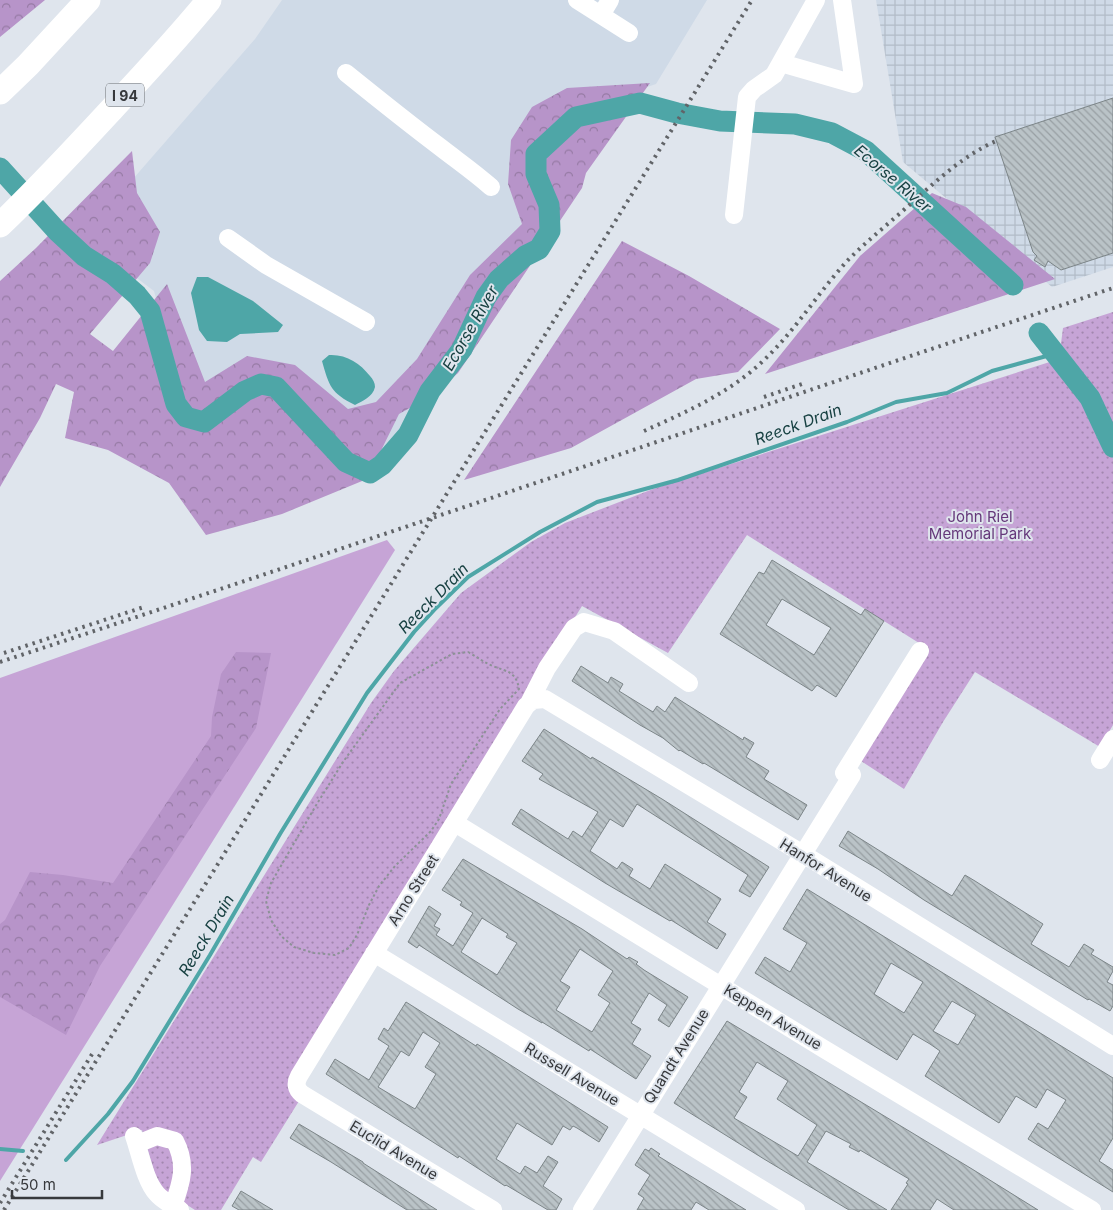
<svg xmlns="http://www.w3.org/2000/svg" width="1113" height="1210" font-family="Inter,sans-serif">
<style>
.built{fill:#cfdae7}
.industrial{fill:url(#industrial-grid)}
.green{fill:#c6a4d6}
.forest{fill:url(#forest-crowns)}
.park{fill:url(#park-dots)}
.water{fill:#4ea6a7}
.lines{fill:none;stroke-linecap:round;stroke-linejoin:round}
.stream{stroke:#4ea6a7;stroke-width:4}
.river{stroke:#4ea6a7;stroke-width:21}
.building{fill:url(#building-back-hatch);stroke:#7c8588;fill-rule:evenodd}
.path{stroke:#8d9197;stroke-width:2;stroke-dasharray:2.5 2.5;stroke-linecap:butt}
.minor{stroke:#fff;stroke-width:18}
.highway{stroke:#fff;stroke-width:25}
.rail{stroke:#616468;stroke-width:4;stroke-dasharray:2.5 5;stroke-linecap:butt}
.labels{text-anchor:middle;dominant-baseline:central;stroke-width:4;stroke-linejoin:round;paint-order:stroke}
.shield{fill:#dfe5ed;stroke:#696d71;stroke-width:1}
.shield-label{font-size:14px;font-weight:bold;fill:#37393c}
.park-label{font-size:15px;fill:#65387a;stroke:#dfe5ed}
.street-label{font-size:15px;fill:#37393c;stroke:#dfe5ed}
.water-label{font-size:16px;font-style:italic;fill:#184142;stroke:#dfe5ed}
</style>
<defs>
<pattern id="industrial-grid" width="8" height="8" patternUnits="userSpaceOnUse" patternTransform="scale(1.25)"><rect width="8" height="8" fill="#cfdae7"/><path d="M0 4h8M4 0v8" fill="none" stroke="#b2bcc7"/></pattern>
<pattern id="forest-crowns" width="20" height="18" patternUnits="userSpaceOnUse" patternTransform="scale(1.25)"><rect width="20" height="18" fill="#b794c9"/><path d="M2 6a3 3 0 1 1 6 0M12 15a3 3 0 1 1 6 0" fill="none" stroke="#967aa4"/></pattern>
<pattern id="park-dots" width="8" height="8" patternUnits="userSpaceOnUse" patternTransform="scale(1.25)"><rect width="8" height="8" fill="#c6a4d6"/><path d="M2 2h.1M6 6h.1" fill="none" stroke="#a287af" stroke-width="1.8" stroke-linecap="round"/></pattern>
<pattern id="building-back-hatch" width="6" height="6" patternUnits="userSpaceOnUse" patternTransform="scale(1.25)"><rect width="6" height="6" fill="#bac3c7"/><path d="M-1 5l2 2M0 0l6 6M5-1l2 2" fill="none" stroke="#989fa3"/></pattern>
</defs>
<rect width="100%" height="100%" fill="#dfe5ed"/>
<path class="built" d="M282 0H707L656 84 641 89 534 227 421 384 402 430 370 461 179 384 154 291 113 260 112 203 255 39Z"/>
<path class="industrial" d="M876 0H1113V267L1052 287 903 162Z"/>
<path class="green" d="M387 540 395 550 0 1181V678Z"/>
<path class="forest" d="M0 0H45L0 37Z
M650 83 586 173 582 188 458 373 433 395 399 414 367 479 282 514 206 535 169 483 108 450 65 438 74 392 56 384 40 418 0 487V281L36 248 132 151 137 193 160 232 150 263 90 334 113 351 167 284 205 382 247 356 295 365 348 409 376 402 417 359 470 275 522 224 508 184 511 140 532 107 567 88Z
M932 193 966 207 1055 279 765 374 860 256Z
M622 241 689 276 780 329 738 372 696 379 571 448 464 480Z
M236 652 271 653 256 728 100 966 66 1035 0 997V924L5 920 30 872 63 875 113 883 211 736 212 717 221 674Z"/>
<path class="park" d="M1113 312V725L1100 747 975 672 943 722 904 789 861 761 927 648 747 535 668 653 582 606 292 1073 299 1101 261 1162 253 1157 221 1210H195L165 1191 157 1181 142 1130 97 1145 371 703 394 671 461 593 531 542 565 523 653 489 1059 359 1063 328Z"/>
<path class="water" d="M197 277H208L253 301 283 325 278 332 240 334 227 342 207 341 199 330 191 293Z
M329 355C346 354 360 363 370 376 373 379 375 383 375 387 373 397 362 401 355 405 331 393 329 386 322 361Z"/>
<g class="lines">
<path class="stream" d="M0 1149 23 1151
M66 1160 108 1114 133 1081 210 955 280 834 367 693 414 632 436 608 468 577 540 532 597 502 678 480 847 422 896 402 947 393 992 371 1054 354"/>
<path class="river" d="M0 168 57 231 84 256 113 274 137 295 150 311 176 404 186 417 204 422 245 391 261 384 276 387 346 462 370 473 382 465 408 435 430 391 462 349 486 297 499 279 525 256 539 249 550 231 549 205 536 174V154L576 117 640 103 677 113 720 121 795 124 832 133 866 151 1013 285
M1039 333 1090 398 1113 447"/>
</g>
<path class="building" d="M1113 98V253L1061 270 1048 261 1045 267 1034 260 1037 256 1033 252 995 137Z
M772 560 861 615 865 609 884 621 836 697 817 685 812 691 720 634 759 572 764 574ZM782 599 831 628 814 655 766 625Z
M581 666 608 683 611 677 623 684 619 691 653 712 657 706 665 712 675 697 743 740 744 737 754 743 746 757 769 771 764 779 807 805 798 820 704 763 703 764 680 750 679 751 663 738 640 725 572 681Z
M544 729 591 759 592 757 662 799 769 867 750 897 739 891 748 875 637 804 623 827 610 819 590 851 617 869 622 862 633 869 629 876 650 889 665 864 721 899 707 922 726 934 717 949 671 920 670 921 605 883 512 824 521 809 568 839 573 831 582 837 598 812 539 779 543 774 522 761Z
M848 831 952 896 965 875 975 881 1043 924 1031 944 1069 967 1084 944 1094 950 1091 954 1113 967V971L1107 982 1113 985V1006L1110 1011 1089 999 1088 1000 924 900 878 869 839 846Z
M463 859 582 929 627 959 629 957 638 962 636 964 644 970 688 997 669 1027 658 1020 667 1005 649 993 631 1023 641 1029 632 1044 651 1056 636 1079 590 1049 589 1051 542 1022V1023L518 1009 419 945 417 948 408 942 429 906 441 914 434 926 440 929 436 935 453 946 473 913 460 905 462 902 442 890ZM482 918 508 934 506 937 517 943 497 975 461 952ZM580 949 613 971 598 995 610 1003 592 1032 556 1010 570 987 560 981Z
M807 889 1113 1078V1138L1099 1161 1113 1170V1192L1028 1139 1038 1123 1048 1129 1066 1100 1047 1089 1036 1108 1016 1096 999 1123 925 1076 940 1051 930 1044 913 1034 897 1060 755 973 765 957 790 972 807 943 783 929ZM891 963 923 982 904 1013 874 994ZM952 1001 976 1015 958 1045 933 1031Z
M406 1002 476 1046 477 1044 501 1059 608 1127 599 1142 577 1128 573 1126 570 1130 563 1126 552 1145 517 1123 496 1159 520 1174 525 1166 537 1173 548 1156 558 1162 543 1186 562 1199 556 1210H548L506 1185 505 1186 459 1156 458 1158 326 1074 335 1059 369 1080 389 1046 378 1039 384 1028 388 1031ZM423 1032 440 1043 425 1067 436 1074 415 1109 378 1087 401 1051 409 1056Z
M727 1021 972 1169 1038 1210H954L937 1199 930 1210H891L908 1184 906 1183 909 1179 860 1150 859 1152 849 1147 851 1144 826 1131 807 1162 887 1210H849L764 1159 674 1103ZM757 1062 788 1081 777 1099 817 1125 798 1156 734 1118 747 1097 739 1092Z
M299 1124 363 1162V1163L437 1210H407L331 1162 290 1138Z
M651 1148 660 1154 658 1156 746 1210H709L696 1202 691 1210H637L644 1198 638 1194 650 1175 635 1165 645 1149 649 1151Z
M241 1191 273 1210H239L232 1206Z"/>
<g class="lines">
<path class="path" d="M468 652C477 657 485 663 493 666 507 672 516 671 519 689L500 709 451 784 439 819 431 831 395 866 379 886 369 905 357 935 349 948 335 955 314 953 294 947 281 936 271 920 266 901 271 883 315 807 343 762 400 683 452 654Z"/>
<path class="minor" d="M577 0 629 33
M601 15 610 0
M781 63 854 84 842 0
M346 73C377 98 408 123 440 147 458 161 474 172 491 187
M734 215 747 97 754 89 774 75 816 0
M228 238 266 265 366 322
M529 703 547 668 574 628 584 622 614 631 689 683
M1100 760 1113 739
M844 773 920 651
M455 823 824 1049 1092 1210
M374 953 796 1210
M134 1136C140 1153 145 1181 157 1194 163 1201 172 1205 180 1210
M137 1144 157 1136 175 1141C187 1164 182 1182 173 1206
M493 1210 302 1094C296 1089 295 1083 299 1076L526 706 533 700 545 699 803 854 1113 1046
M582 1210 852 775"/>
<path class="highway" d="M0 92 28 65 88 0
M0 225C39 188 75 149 112 109 145 73 178 38 209 0"/>
<path class="rail" d="M764 397 802 384
M644 431C686 412 730 393 764 360 796 330 819 291 849 259 867 241 887 225 906 208 933 184 962 156 996 141
M4 653 144 607
M0 662C372 540 742 412 1113 288
M0 1203 94 1051
M4 1210 752 0"/>
</g>
<g class="labels">
<rect class="shield" x="106" y="83.5" width="38" height="23" rx="4"/>
<g class="shield-label">
<text x="125" y="95">I 94</text>
</g>
<g class="park-label">
<text x="980" y="516">John Riel<tspan x="980" dy="17">Memorial Park</tspan></text>
</g>
<g class="street-label">
<text transform="translate(826 870) rotate(32)">Hanfor Avenue</text>
<text transform="translate(413 890) rotate(-58)">Arno Street</text>
<text transform="translate(773 1017) rotate(31)">Keppen Avenue</text>
<text transform="translate(676 1056) rotate(-58)">Quandt Avenue</text>
<text transform="translate(572 1074) rotate(31)">Russell Avenue</text>
<text transform="translate(394 1150) rotate(31)">Euclid Avenue</text>
</g>
<g class="water-label">
<text transform="translate(893 178) rotate(40)">Ecorse River</text>
<text transform="translate(470 328) rotate(-60)">Ecorse River</text>
<text transform="translate(798 424) rotate(-20)">Reeck Drain</text>
<text transform="translate(433 598) rotate(-45)">Reeck Drain</text>
<text transform="translate(206 935) rotate(-59)">Reeck Drain</text>
</g>
</g>
<path d="M12 1190v8h90v-8" fill="none" stroke="#37393c" stroke-width="2.5"/>
<text x="20" y="1190" font-size="15" fill="#37393c" stroke="#dfe5ed" stroke-width="4" paint-order="stroke">50 m</text>
</svg>
